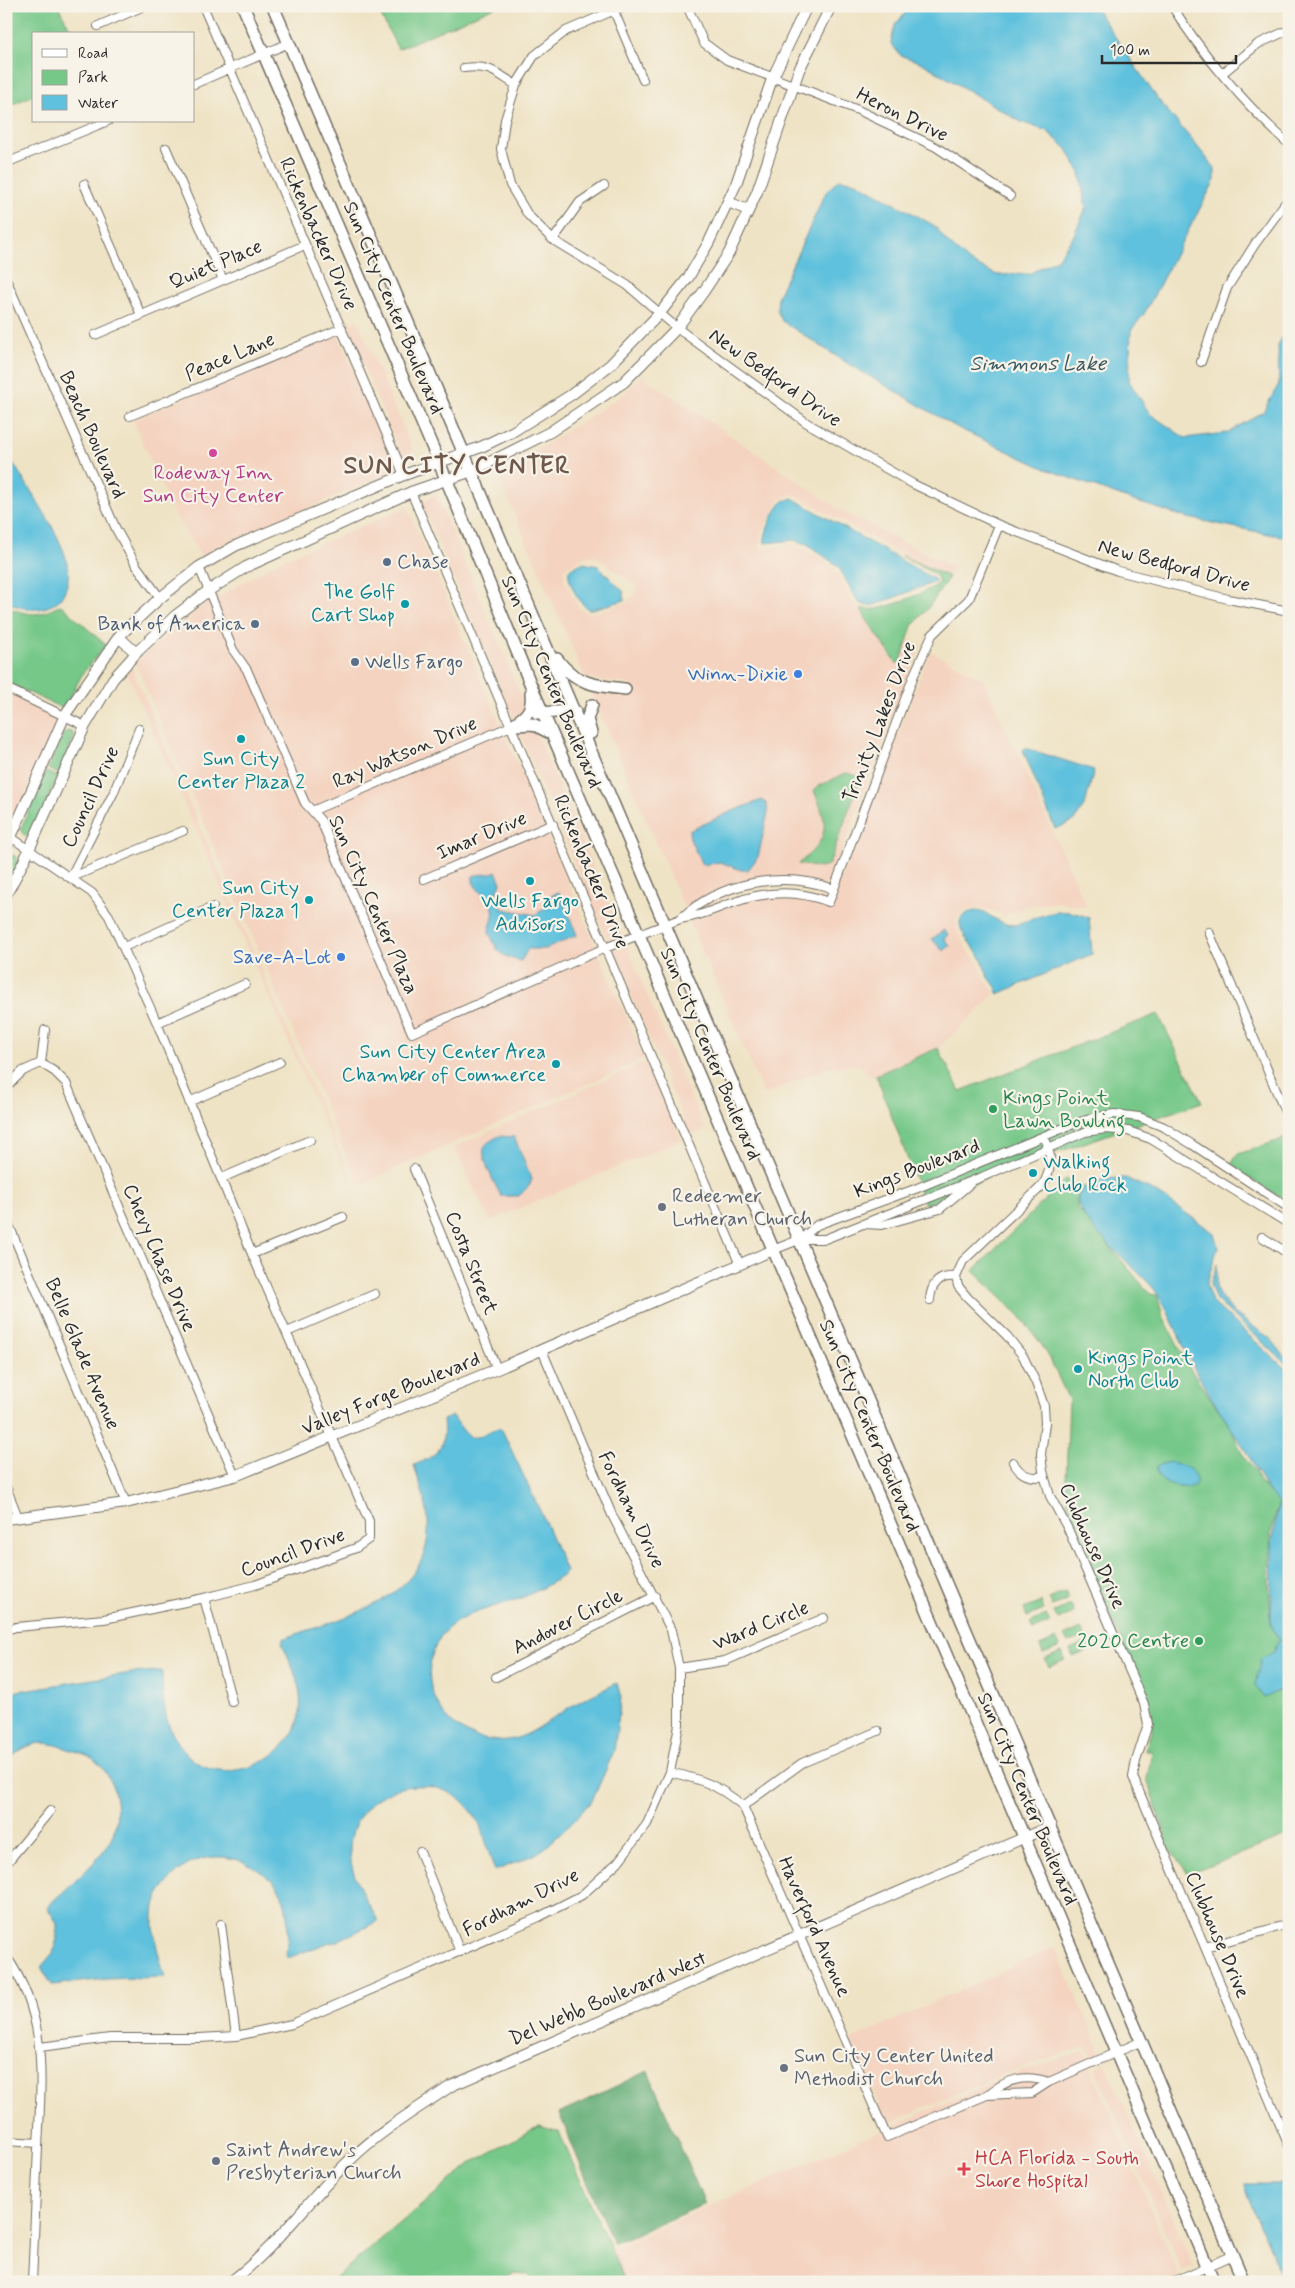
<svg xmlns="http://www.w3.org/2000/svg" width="1295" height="2288" font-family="Mynerve,sans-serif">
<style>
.built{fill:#f4d3c0;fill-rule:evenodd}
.green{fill:#76c889;stroke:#507a5a}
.forest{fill:#60ac75;stroke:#466c50}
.water{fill:#5fc1dd;stroke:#457684}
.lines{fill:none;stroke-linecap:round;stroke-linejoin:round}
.minor-casing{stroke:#706b61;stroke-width:10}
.tertiary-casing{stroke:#706b61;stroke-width:12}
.secondary-casing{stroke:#706b61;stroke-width:14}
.minor{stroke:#fff;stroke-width:8}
.tertiary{stroke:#fff;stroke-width:10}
.secondary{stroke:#fff;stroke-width:11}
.hotel-dot{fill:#d1479c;stroke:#f7f3e8;stroke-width:2}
.service-dot{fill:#5c6f8a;stroke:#f7f3e8;stroke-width:2}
.culture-dot{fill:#0f9aa8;stroke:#f7f3e8;stroke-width:2}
.shop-dot{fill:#3f7fe0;stroke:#f7f3e8;stroke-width:2}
.leisure-dot{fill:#2e9e5b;stroke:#f7f3e8;stroke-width:2}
.worship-dot{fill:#6b7280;stroke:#f7f3e8;stroke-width:2}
.health-dot{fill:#e0444e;stroke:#f7f3e8;stroke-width:2}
.labels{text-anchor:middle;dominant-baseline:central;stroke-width:4.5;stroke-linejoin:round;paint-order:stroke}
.street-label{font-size:20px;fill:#2b2b2b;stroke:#f7f3e8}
.hotel-label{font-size:20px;fill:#b23c85;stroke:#f7f3e8}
.service-label{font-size:20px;fill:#4e5e75;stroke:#f7f3e8;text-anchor:start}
.culture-label{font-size:20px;fill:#0d838f;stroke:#f7f3e8;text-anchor:end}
.shop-label{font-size:20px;fill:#366cbe;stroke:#f7f3e8;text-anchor:end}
.leisure-label{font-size:20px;fill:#27864d;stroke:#f7f3e8;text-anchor:start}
.worship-label{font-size:20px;fill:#5b616d;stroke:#f7f3e8;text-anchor:start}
.health-label{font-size:20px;fill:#be3a42;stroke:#f7f3e8;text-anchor:start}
.water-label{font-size:21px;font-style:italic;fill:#3b5860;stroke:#f7f3e8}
.district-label{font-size:25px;font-weight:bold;letter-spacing:1px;fill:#6f584c;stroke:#f7f3e8}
</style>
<rect width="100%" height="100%" fill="#f7f3e8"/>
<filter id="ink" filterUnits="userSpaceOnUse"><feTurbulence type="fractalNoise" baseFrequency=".02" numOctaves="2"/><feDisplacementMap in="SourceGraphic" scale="10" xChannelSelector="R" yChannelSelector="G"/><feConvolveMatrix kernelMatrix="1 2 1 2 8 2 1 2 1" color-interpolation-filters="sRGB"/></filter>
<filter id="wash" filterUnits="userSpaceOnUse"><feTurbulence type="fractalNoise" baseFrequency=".0096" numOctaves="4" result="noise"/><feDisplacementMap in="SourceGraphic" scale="20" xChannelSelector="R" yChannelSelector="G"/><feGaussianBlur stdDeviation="1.12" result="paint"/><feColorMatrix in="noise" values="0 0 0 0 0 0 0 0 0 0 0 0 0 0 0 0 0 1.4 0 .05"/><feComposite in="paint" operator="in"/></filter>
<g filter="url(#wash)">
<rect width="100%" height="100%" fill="#efe3c5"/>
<path class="built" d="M357 320 413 450 404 461 346 325Z
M338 334 396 471 214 548 202 557 174 514 133 420Z
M642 376 842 511 952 567 949 577 926 568 793 494 779 500 760 536 761 549 794 544 820 557 834 569 844 583 850 599 856 606 861 608 892 659 901 661 908 639 921 646 909 674 837 864 823 889 765 883 686 912 597 706 599 703 595 701 590 690 629 694 631 685 585 678 498 475 620 397ZM588 556H595L637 586 636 593 629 598 628 602 589 614 579 608 564 578V570L566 567ZM814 791 850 811 821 868 799 864 821 842 825 826 820 806ZM762 800 768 812 758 857 748 870H741L730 867 720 862 706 865 689 831 730 812Z
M436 495 526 708 514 719 421 502Z
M407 507 644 1059 359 1185 135 662 196 611 277 562Z
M930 651 983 679 1087 907 1057 902 1027 906 1006 915 980 907 964 910 956 921 957 930 967 950 979 962 984 978 993 990 994 995 938 1048 876 1075 878 1080 859 1065 828 1067 764 1095 689 921 766 892 828 900 846 867Z
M131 666 352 1181 350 1182 126 671Z
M6 693 59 717 6 837Z
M524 728 535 730 623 937 608 942 518 729Z
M626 945 705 1130 691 1136 612 951Z
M648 1061 681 1140 490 1221 454 1147Z
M1055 1947 1102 2054 1092 2058 1087 2048 1082 2047 1003 2074 887 2124 851 2040Z
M1084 2051 1181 2282H625L611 2249 1004 2077Z
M1105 2062 1194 2267 1182 2272 1095 2067Z"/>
<path class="green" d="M6 6H58L73 34H34V95L6 107Z
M376 6H497L398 49Z
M900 555 949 577 929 607 912 626 901 661 897 664 865 617 861 608C878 615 920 593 936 586L939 581 936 575Z
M61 605 106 645 83 673 64 709 6 682V607C32 616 37 617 61 605Z
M67 731 72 732 74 737 59 774 48 769 63 734Z
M46 772 58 777 31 835 25 836 22 833 21 828Z
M846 773 858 776V785L829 864 821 868 798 864C829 839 830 827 814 791L817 787Z
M13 855 17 857 18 863 6 885V859Z
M1158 1014 1202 1102 995 1174 925 1205 876 1075 938 1048 960 1091Z
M1289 1137V1203L1230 1166 1238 1154Z
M1066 1179 1084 1187 1077 1199V1208L1150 1294 1157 1295 1163 1317 1189 1367 1231 1428 1243 1456 1255 1471 1258 1480 1279 1502 1271 1533 1269 1582 1271 1625 1279 1639 1274 1652 1264 1698 1289 1685V1835L1189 1874 1168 1846 1147 1779 1152 1751H1145L1151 1731V1713L1080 1543 1067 1502 1066 1481 1069 1400 1048 1355 1039 1341 1020 1316 973 1271Z
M1065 1592 1069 1599 1052 1606 1049 1599Z
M1041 1602 1044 1610 1027 1617 1024 1609Z
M1071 1605 1074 1613 1058 1620 1054 1612Z
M1046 1615 1050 1623 1033 1630 1030 1623Z
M1081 1628 1084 1636 1068 1643 1064 1636Z
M1056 1639 1060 1647 1043 1654 1040 1646Z
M1087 1642 1090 1650 1073 1657 1070 1649Z
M1062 1652 1065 1660 1049 1667 1045 1659Z
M539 2126 559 2132 625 2282H532L527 2274 513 2273 493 2282H330L473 2162Z"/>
<path class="forest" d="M648 2071 705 2204 613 2244 559 2113Z"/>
<path class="water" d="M911 6H1094L1157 98 1215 168V180L1144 314 1131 330 1129 381 1150 414 1185 438 1227 433 1263 412 1279 384 1278 345 1289 326V538L1188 518 1131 500 1046 469 958 428 847 363 782 321 777 310 778 296 826 192 839 179 856 182 935 226 947 242 970 262 997 275 1029 274 1057 259 1073 237 1086 208 1080 173 1067 149 1047 131 1021 122 922 63 900 55 891 43 895 25Z
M6 452C23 480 64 537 68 567 70 580 65 598 54 604 36 613 25 609 6 602Z
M792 498 934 579 935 582 874 605 867 606 859 603 838 566 807 544 795 540 765 543C763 534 776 506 784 501 787 500 790 499 792 498Z
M582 563 598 566 623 591 625 600 589 610C579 602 567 583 569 570Z
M1025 748 1094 770 1085 805 1074 821 1055 829 1023 750Z
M762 800 766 803 768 812 758 857 748 870H741L720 862 702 865 690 839 689 831 730 812Z
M496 871 501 883C496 894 493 897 503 909L535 915 547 907 550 896 559 892 577 935 546 949H528L521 961C499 956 498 952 489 932 490 925 495 916 493 908 489 893 471 891 473 876 481 873 488 876 496 871Z
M974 911C988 910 999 926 1014 925 1018 925 1024 922 1029 920 1052 912 1065 907 1089 918L1092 954 998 994C998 986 990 981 987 974 984 968 984 961 980 956 972 944 943 918 974 911Z
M944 930 948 935 944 938 950 946 943 951 932 939Z
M499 1136 514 1137 532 1179 529 1186 519 1196H501C496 1186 481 1159 484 1148 486 1142 494 1139 499 1136Z
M1126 1178 1159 1194 1214 1233 1218 1247 1206 1285 1212 1302 1289 1372V1685L1264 1698 1255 1685 1261 1659 1274 1652 1279 1639 1271 1625 1272 1542 1279 1502C1264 1489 1258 1472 1248 1455 1232 1428 1213 1402 1198 1375 1183 1348 1173 1318 1157 1293 1145 1274 1074 1221 1078 1199 1082 1179 1110 1178 1126 1178Z
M1217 1264 1216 1287 1219 1295 1234 1313 1271 1339 1289 1362V1366L1216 1300 1210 1284Z
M453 1416C471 1442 469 1442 498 1428L502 1430 543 1517 566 1571C563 1577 559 1578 554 1581 543 1588 533 1593 521 1598 494 1608 452 1614 438 1641 426 1664 427 1685 439 1706 455 1736 494 1749 525 1735 541 1728 554 1716 570 1707 585 1698 601 1691 617 1683L621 1698 614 1751 593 1799 573 1822 545 1848 534 1855 495 1871C487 1850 484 1826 469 1808 431 1764 351 1789 350 1849 350 1876 365 1897 377 1919V1922L333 1943 330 1942 288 1958 286 1956C288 1932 291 1908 277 1886 273 1880 267 1877 262 1873 234 1850 194 1851 170 1880 164 1887 157 1896 155 1906 151 1931 158 1954 165 1977L107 1979 52 1985 41 1967 53 1953 57 1939V1923L47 1907C67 1887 102 1861 113 1834 122 1808 115 1772 89 1756 83 1753 75 1751 68 1749 57 1745 46 1741 35 1744 23 1747 15 1754 6 1762V1693L131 1673 162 1671C162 1699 164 1727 183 1750 218 1793 293 1763 300 1711 303 1687 291 1664 282 1643L283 1639C341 1617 433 1601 428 1521 427 1502 419 1483 414 1465 438 1456 446 1447 443 1420Z
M1169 1462C1181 1464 1195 1468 1196 1482L1194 1486C1181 1490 1154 1485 1157 1466Z
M1245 2184H1288L1289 2186V2282H1284L1282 2278 1246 2192Z"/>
</g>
<g filter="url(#ink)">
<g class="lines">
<g class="minor-casing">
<path id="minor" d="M203 6 404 475
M624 6 566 31 534 56 516 85 505 120 501 149 510 185 528 215 553 240 627 285 677 328 807 423 913 484 999 525 1118 571 1228 599 1289 611
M687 6 704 43 727 60 858 110 936 147 1010 196
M1172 6C1201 53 1247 107 1289 144
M614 11 643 80
M98 26 144 6
M464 68C490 65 495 72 516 85
M1223 73 1258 44 1284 32H1289
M194 84 289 43
M166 148 223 280
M6 163 108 121
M84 184 141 315
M553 240 580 202 604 186
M6 279 116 529 136 565 160 598
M95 335 305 245
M1201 362 1227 288 1255 244 1289 198
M130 416 342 328
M411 492 740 1265
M199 567 233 650 247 670 305 803 321 821 412 1033 605 948 680 919
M6 688 85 726
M139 729 113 794 70 878 183 831
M312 811 511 726
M424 879 553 824
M834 889C783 870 720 882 680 919 703 916 714 909 735 902 766 891 799 890 829 902L914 675 932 635 969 599 999 525
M1209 932 1289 1121
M124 947 213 907
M157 1023 245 984
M41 1063 55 1072 66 1083 235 1476
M6 1087 23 1071 41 1063 45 1030
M189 1102 280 1062
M1044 1136C1052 1154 1053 1169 1042 1186L963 1261 956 1277 958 1286 967 1297 1007 1336 1023 1356 1036 1383 1044 1406 1045 1423 1041 1454 1043 1471 1050 1496 1068 1529 1144 1704 1148 1724 1136 1761 1133 1777 1289 2146
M414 1169 497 1369
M222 1178 310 1140
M6 1218 126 1503
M865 1224 882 1225 940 1209 971 1183
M1262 1237 1289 1254
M801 1239H825L982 1177 1085 1132 1106 1129 1128 1131 1151 1139 1289 1224
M773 1250 801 1239 817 1225 915 1189 1071 1125 1093 1118 1114 1114 1139 1117 1164 1127 1193 1145 1289 1208
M252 1254 343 1217
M930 1300C931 1284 939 1275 956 1277
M287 1332 375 1294
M1013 1462C1020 1475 1030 1479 1044 1476
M6 1487 18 1517
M204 1598 232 1702
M6 1630 16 1627 104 1619 204 1598 255 1585 356 1548 369 1539V1521L252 1254 157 1023 109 916 92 893 12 838
M679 1668 725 1661 824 1618
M496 1677 655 1596
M670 1772C702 1780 717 1784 743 1806L887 2137 987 2095C1007 2079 1024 2074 1049 2082L1032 2093 987 2095
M743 1806 802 1763 878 1731
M420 1852 460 1952
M6 1864 50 1811
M221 1924 236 2036
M1205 1947 1289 1924
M6 1956C49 2017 41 2079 38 2148 36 2193 34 2237 32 2282
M40 2047 110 2038H199L236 2036 292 2024 539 1917 582 1895 618 1862 647 1824 670 1772 679 1725V1668L671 1630 612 1515 542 1350
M1049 2082 1142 2041
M6 2141 38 2143
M1173 2282 1233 2255"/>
</g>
<g class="tertiary-casing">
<path id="tertiary" d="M728 202 748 210
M119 637 136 653
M6 848 65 715 120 635 160 598 199 567 235 546 404 475 481 447 512 432 571 395 610 365 660 313 688 278 709 242 736 184 772 79 807 6
M6 895 23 863 85 726 113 679 138 651 175 616 208 591 246 567 411 492 472 471 550 432 624 382 677 328 704 291 729 253 757 192 799 70 831 6
M6 1519 126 1503 235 1476 497 1369 773 1250
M230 2282C277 2248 308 2199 350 2160 380 2131 417 2109 451 2086L1051 1826"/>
</g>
<g class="secondary-casing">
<path id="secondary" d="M243 6 447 481 530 683 639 935 1214 2282
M273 6 1244 2282
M557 659C575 684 597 686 625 689
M537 713 575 711
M515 725 533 724 552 734
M511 726C526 716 533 711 531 693
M591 733 587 719 592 705"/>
</g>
<use href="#minor" class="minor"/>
<use href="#tertiary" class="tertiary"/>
<use href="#secondary" class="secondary"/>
</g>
</g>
<circle class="hotel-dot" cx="213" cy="453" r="5"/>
<g class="service-dot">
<circle cx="387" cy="562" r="5"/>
<circle cx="255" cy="624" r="5"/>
<circle cx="355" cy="662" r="5"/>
</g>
<g class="culture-dot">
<circle cx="405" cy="604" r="5"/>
<circle cx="241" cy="739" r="5"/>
<circle cx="530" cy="881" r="5"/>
<circle cx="309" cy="900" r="5"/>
<circle cx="556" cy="1064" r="5"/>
<circle cx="1033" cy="1173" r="5"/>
<circle cx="1078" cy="1369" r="5"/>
</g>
<g class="shop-dot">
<circle cx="798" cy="674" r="5"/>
<circle cx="341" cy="957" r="5"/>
</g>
<g class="leisure-dot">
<circle cx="993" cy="1109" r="5"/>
<circle cx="1199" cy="1641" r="5"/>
</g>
<g class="worship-dot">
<circle cx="662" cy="1207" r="5"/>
<circle cx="784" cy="2068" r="5"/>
<circle cx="216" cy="2161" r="5"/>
</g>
<path class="health-dot" d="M961.5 2161.5h5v5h5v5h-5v5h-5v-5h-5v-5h5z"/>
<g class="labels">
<g class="street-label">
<text transform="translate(902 115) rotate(26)">Heron Drive</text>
<text transform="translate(318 234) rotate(66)">Rickenbacker Drive</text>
<text transform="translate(216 265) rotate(-23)">Quiet Place</text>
<text transform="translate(393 308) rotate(67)">Sun City Center Boulevard</text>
<text transform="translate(230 357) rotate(-23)">Peace Lane</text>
<text transform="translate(775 378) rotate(35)">New Bedford Drive</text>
<text transform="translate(92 435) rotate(66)">Beach Boulevard</text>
<text transform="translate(1174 566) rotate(15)">New Bedford Drive</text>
<text transform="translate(551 682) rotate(67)">Sun City Center Boulevard</text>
<text transform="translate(880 722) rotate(-69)">Trinity Lakes Drive</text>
<text transform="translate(405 753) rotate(-23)">Ray Watson Drive</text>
<text transform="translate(91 797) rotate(-65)">Council Drive</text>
<text transform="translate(482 836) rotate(-23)">Imar Drive</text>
<text transform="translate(591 872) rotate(67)">Rickenbacker Drive</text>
<text transform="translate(373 905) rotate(66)">Sun City Center Plaza</text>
<text transform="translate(710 1054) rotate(67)">Sun City Center Boulevard</text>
<text transform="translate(917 1169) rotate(-21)">Kings Boulevard</text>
<text transform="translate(159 1258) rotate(67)">Chevy Chase Drive</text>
<text transform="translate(471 1263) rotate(68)">Costa Street</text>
<text transform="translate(82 1354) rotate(67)">Belle Glade Avenue</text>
<text transform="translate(391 1394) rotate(-22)">Valley Forge Boulevard</text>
<text transform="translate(869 1426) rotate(67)">Sun City Center Boulevard</text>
<text transform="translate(631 1510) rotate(64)">Fordham Drive</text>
<text transform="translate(1092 1546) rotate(66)">Clubhouse Drive</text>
<text transform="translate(293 1553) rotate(-20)">Council Drive</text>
<text transform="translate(568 1622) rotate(-27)">Andover Circle</text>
<text transform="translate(761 1626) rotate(-22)">Ward Circle</text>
<text transform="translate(1027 1799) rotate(67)">Sun City Center Boulevard</text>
<text transform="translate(521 1903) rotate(-27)">Fordham Drive</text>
<text transform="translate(814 1927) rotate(66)">Haverford Avenue</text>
<text transform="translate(1217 1935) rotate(67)">Clubhouse Drive</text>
<text transform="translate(608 1999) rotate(-23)">Del Webb Boulevard West</text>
</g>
<g class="hotel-label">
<text x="213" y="473">Rodeway Inn<tspan x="213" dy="23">Sun City Center</tspan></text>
</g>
<g class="service-label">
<text x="397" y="562">Chase</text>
<text x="245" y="624" text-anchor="end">Bank of America</text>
<text x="365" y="662">Wells Fargo</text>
</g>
<g class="culture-label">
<text x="395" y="592">The Golf<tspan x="395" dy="23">Cart Shop</tspan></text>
<text x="241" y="759" text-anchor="middle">Sun City<tspan x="241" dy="23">Center Plaza 2</tspan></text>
<text x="299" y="888">Sun City<tspan x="299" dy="23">Center Plaza 1</tspan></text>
<text x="530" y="901" text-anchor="middle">Wells Fargo<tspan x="530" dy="23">Advisors</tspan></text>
<text x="546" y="1052">Sun City Center Area<tspan x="546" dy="23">Chamber of Commerce</tspan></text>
<text x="1043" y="1162" text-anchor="start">Walking<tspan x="1043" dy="23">Club Rock</tspan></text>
<text x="1088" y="1358" text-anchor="start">Kings Point<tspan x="1088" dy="23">North Club</tspan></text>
</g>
<g class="shop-label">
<text x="788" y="674">Winn-Dixie</text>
<text x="331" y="957">Save-A-Lot</text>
</g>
<g class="leisure-label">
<text x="1003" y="1098">Kings Point<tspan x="1003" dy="23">Lawn Bowling</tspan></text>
<text x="1189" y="1641" text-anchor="end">2020 Centre</text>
</g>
<g class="worship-label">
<text x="672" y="1196">Redeemer<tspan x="672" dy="23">Lutheran Church</tspan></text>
<text x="794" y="2056">Sun City Center United<tspan x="794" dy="23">Methodist Church</tspan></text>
<text x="226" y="2150">Saint Andrew's<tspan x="226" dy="23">Presbyterian Church</tspan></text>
</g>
<g class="health-label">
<text x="975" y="2158">HCA Florida - South<tspan x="975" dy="23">Shore Hospital</tspan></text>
</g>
<g class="water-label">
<text x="1038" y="364">Simmons Lake</text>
</g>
<g class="district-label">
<text x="457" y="466">SUN CITY CENTER</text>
</g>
</g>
<rect width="1295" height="2288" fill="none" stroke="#f7f3e8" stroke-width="25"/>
<rect x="32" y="32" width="162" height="90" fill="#f7f3e8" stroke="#a5a39c"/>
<rect x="42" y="49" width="25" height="8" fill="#ffffff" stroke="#a5a39c"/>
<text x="78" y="58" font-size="15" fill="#2b2b2b">Road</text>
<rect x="42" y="70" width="25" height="15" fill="#76c889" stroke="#a5a39c"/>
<text x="78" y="82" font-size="15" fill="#2b2b2b">Park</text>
<rect x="42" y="95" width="25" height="15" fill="#5fc1dd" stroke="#a5a39c"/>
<text x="78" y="108" font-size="15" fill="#2b2b2b">Water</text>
<path d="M1102 55v8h134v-8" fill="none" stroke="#2b2b2b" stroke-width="2.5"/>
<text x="1110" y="55" font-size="15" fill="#2b2b2b" stroke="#f7f3e8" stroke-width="4" paint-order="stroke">100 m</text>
</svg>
